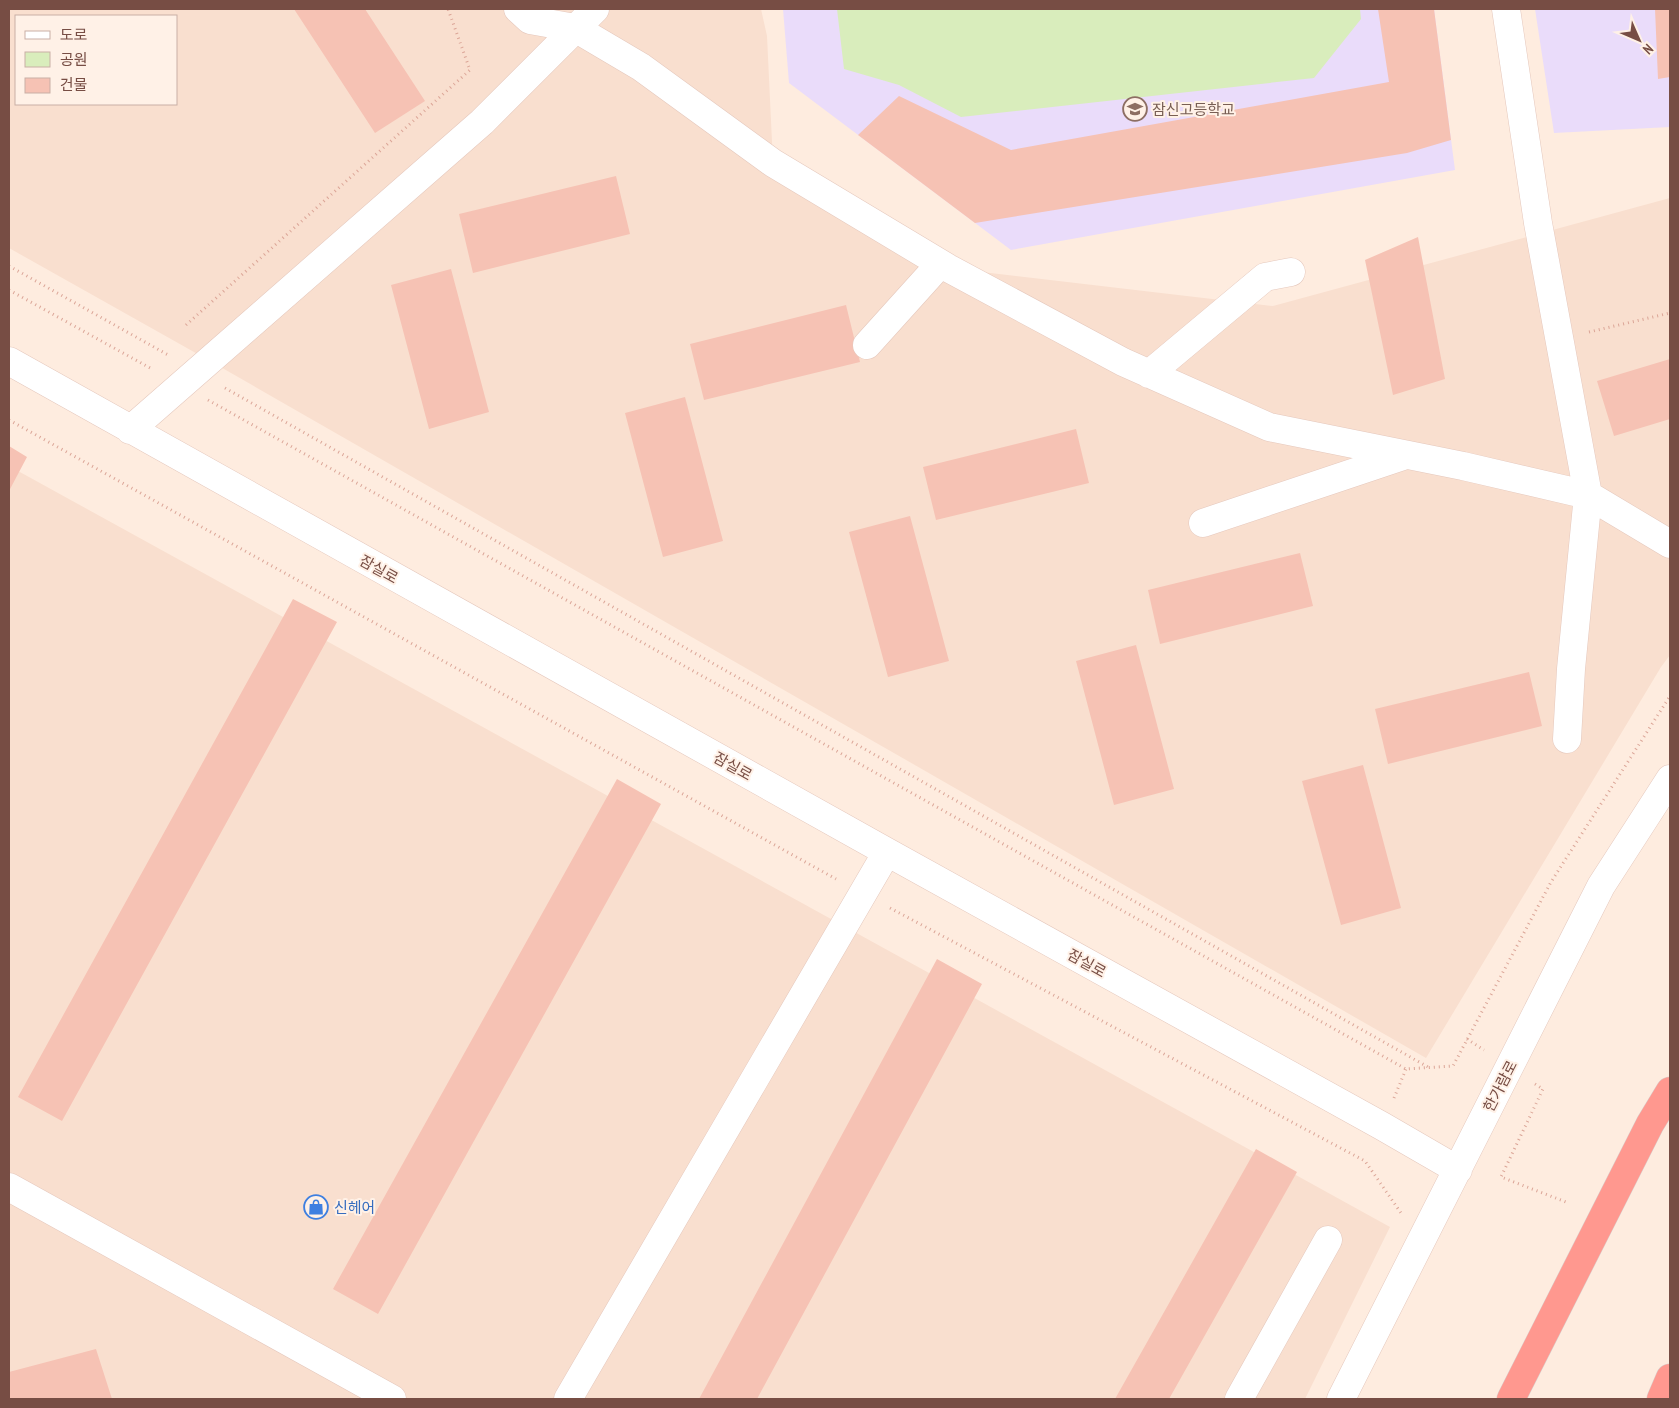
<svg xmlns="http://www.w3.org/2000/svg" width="1679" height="1408" font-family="'PT Sans Narrow','Noto Sans KR',sans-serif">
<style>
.residential{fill:#f9dfcf;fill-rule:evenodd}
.education{fill:#eadcfa}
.green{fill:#d9edbc}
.building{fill:#f6c2b4}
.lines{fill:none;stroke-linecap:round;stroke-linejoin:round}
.minor-casing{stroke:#e5c8bd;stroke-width:29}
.highway-casing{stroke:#d9cdcb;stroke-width:29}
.path{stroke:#dba597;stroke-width:3;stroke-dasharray:1 4;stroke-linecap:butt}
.minor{stroke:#fff;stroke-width:28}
.highway{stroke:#ff988f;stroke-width:28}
.labels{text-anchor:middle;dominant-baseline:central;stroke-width:4;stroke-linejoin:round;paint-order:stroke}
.education-label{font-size:15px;fill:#785e54;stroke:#fff1e7;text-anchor:start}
.street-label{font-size:15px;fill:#774d44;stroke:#fff1e7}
.shop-label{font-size:15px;fill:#366cbe;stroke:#fff1e7;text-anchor:start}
</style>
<rect width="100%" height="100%" fill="#feecdf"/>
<path class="residential" d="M9 9H761L767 36 773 163 948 268 1273 306 1670 198V655L1661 667 1426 1058 210 361 9 248ZM16 16H176V104H16Z
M9 466 1390 1227 1305 1399H9Z"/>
<path class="education" d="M783 9H1434L1455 170 1011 250 789 83Z
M1535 9H1670V127L1554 133Z"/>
<path class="green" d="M837 9H1360L1361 19 1314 78 961 117 899 85 844 69Z"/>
<path class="building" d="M294 9H365L425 101 375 133Z
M1378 9H1434L1451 140 1407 153 975 223 858 135 899 96 1011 150 1389 82Z
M1655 9H1670V77L1658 79Z
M616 176 630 234 473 273 459 214Z
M1418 237 1445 379 1393 395 1365 260Z
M451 269 489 412 429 429 391 285Z
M846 305 860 362 704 400 690 344Z
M1670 359V419L1614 436 1597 381Z
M685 397 723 541 663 557 625 413Z
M1076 429 1089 483 936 520 923 467Z
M9 446 27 457 9 491Z
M910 516 949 661 888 677 849 532Z
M1300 553 1313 606 1160 644 1148 590Z
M293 599 337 622 62 1121 18 1097Z
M1136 645 1174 789 1114 805 1076 661Z
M1529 672 1542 726 1388 764 1375 709Z
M1363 765 1401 908 1341 925 1302 781Z
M617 779 661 804 378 1314 333 1289Z
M937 959 982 984 757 1399H699Z
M1256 1149 1297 1172 1169 1399H1115Z
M96 1349 112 1399H9V1372Z"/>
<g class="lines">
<g class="minor-casing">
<path id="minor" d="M518 9 530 20 575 28 641 67 773 163 948 268 1123 362 1269 427 1463 466 1588 495 1670 544
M1506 9 1538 223 1588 495 1571 669 1567 739
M867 345 940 264
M9 361 887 852 1382 1126 1458 1170
M1149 374 1265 277 1291 272
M130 430 482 122 595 9
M1203 523 1406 455
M9 1187 392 1399
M568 1399 887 852
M1239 1399 1328 1240
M1341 1399 1601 886 1670 779"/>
</g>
<g class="highway-casing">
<path id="highway" d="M1511 1399 1650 1124 1670 1091
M1661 1399 1670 1378"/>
</g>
<path class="path" d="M9 266 170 356
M9 290 152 369
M186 325 470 70 448 9
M1589 332 1670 313
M225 388 1428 1067
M208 400 1406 1069 1453 1066 1551 882 1670 696
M9 420 836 879
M890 908 1365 1161 1401 1213
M1467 1039 1484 1050
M1535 1084 1543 1089 1501 1177 1566 1202
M1394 1098 1406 1069"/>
<use href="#minor" class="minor"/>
<use href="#highway" class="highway"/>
</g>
<defs>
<g id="school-ring" transform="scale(1.25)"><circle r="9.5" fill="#fff1e7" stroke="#8d6e63" stroke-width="1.5"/><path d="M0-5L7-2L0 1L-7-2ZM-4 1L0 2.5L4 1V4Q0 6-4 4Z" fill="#8d6e63"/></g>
<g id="shop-ring" transform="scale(1.25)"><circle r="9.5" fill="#fff1e7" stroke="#3f7fe0" stroke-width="1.5"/><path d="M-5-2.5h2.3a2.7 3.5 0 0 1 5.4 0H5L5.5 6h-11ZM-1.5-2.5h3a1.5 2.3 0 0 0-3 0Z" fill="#3f7fe0"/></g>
</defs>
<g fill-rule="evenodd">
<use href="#school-ring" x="1135" y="109"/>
<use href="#shop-ring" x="316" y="1207"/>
</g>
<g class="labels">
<g class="education-label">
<text x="1152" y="109">잠신고등학교</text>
</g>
<g class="street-label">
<text transform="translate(379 569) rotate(29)">잠실로</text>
<text transform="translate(733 766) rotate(29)">잠실로</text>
<text transform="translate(1087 963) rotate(29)">잠실로</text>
<text transform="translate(1500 1086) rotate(-63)">한가람로</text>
</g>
<g class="shop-label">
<text x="334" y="1207">신헤어</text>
</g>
</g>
<rect width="1679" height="1408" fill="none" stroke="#774d44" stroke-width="20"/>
<rect x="15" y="15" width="162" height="90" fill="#fff1e7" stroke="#c9afa6"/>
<rect x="25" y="31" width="25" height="8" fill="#ffffff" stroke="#c9afa6"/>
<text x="60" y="40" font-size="15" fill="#774d44">도로</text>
<rect x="25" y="52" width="25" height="15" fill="#d9edbc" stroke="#c9afa6"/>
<text x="60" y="65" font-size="15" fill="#774d44">공원</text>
<rect x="25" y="78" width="25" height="15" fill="#f6c2b4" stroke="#c9afa6"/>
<text x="60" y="90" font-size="15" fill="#774d44">건물</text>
<g transform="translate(1639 40) rotate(135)" stroke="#fff1e7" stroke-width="4" paint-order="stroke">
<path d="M0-4L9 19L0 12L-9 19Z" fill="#774d44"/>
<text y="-8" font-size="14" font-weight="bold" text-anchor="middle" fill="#774d44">N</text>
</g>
</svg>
